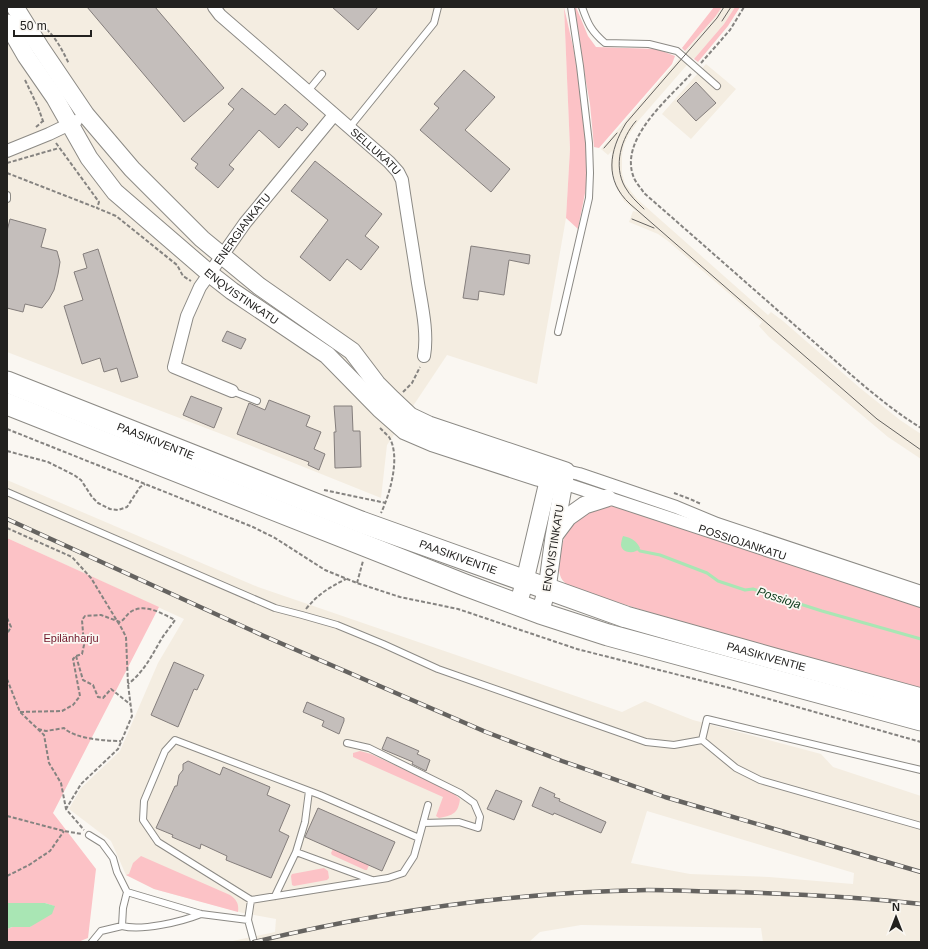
<svg xmlns="http://www.w3.org/2000/svg" width="928" height="949" font-family="Arial,sans-serif">
<style>
.built{fill:#f4ede1;fill-rule:evenodd}
.green{fill:#fcc2c6}
.water{fill:#a9e6b4}
.lines{fill:none;stroke-linecap:round;stroke-linejoin:round}
.stream{stroke:#a9e6b4;stroke-width:3}
.building{fill:#c4bebb;stroke:#847e7c}
.lane-casing{stroke:#8c8a85;stroke-width:8}
.street-casing{stroke:#8c8a85;stroke-width:14}
.secondary-casing{stroke:#8c8a85;stroke-width:19}
.highway-casing{stroke:#8c8a85;stroke-width:23}
.path{stroke:#858380;stroke-width:2;stroke-dasharray:4 2;stroke-linecap:butt}
.lane{stroke:#fff;stroke-width:6}
.street{stroke:#fff;stroke-width:12}
.secondary{stroke:#fff;stroke-width:17}
.highway{stroke:#fff;stroke-width:21}
.tram{stroke:#656360;stroke-width:1}
.rail-casing{stroke:#656360;stroke-width:4.5}
.rail{stroke:#faf7f2;stroke-width:3;stroke-dasharray:9;stroke-linecap:butt}
.labels{text-anchor:middle;dominant-baseline:central;stroke-width:3.5;stroke-linejoin:round;paint-order:stroke}
.street-label{font-size:11px;fill:#22211f;stroke:#faf7f2}
.park-label{font-size:11px;fill:#70162a;stroke:#faf7f2}
.water-label{font-size:12px;font-style:italic;fill:#093818;stroke:#faf7f2}
</style>
<rect width="100%" height="100%" fill="#faf7f2"/>
<path class="built" d="M7 7H564L570 149 566 218 537 384 447 355 387 445 381 498 224 435 7 352Z
M722 7H735L724 24 707 44 694 59 693 58 639 120 629 134 624 145 622 155V173L625 184 637 199 768 315 771 312 783 321 860 388 900 420 921 434V459L888 437 769 337 759 326 762 322 668 241 658 234 629 222 633 211 637 212 624 201 616 187 611 168 612 151 608 155 601 149 715 17Z
M706 64 736 89 691 139 662 114Z
M7 480 258 587 622 712 645 701 693 720 821 754 833 767 921 796V942L872 941 854 942H763L761 928 581 925 540 932 529 942H228L275 932 276 919 243 913 154 889 126 875 111 841 69 809 81 788 120 751 158 663 184 619 7 538ZM647 811 854 873 853 884 769 877 690 874 631 863Z"/>
<path class="green" d="M564 7 574 51 582 100 586 144V188L578 229 566 218 570 149Z
M574 7H576L588 36 596 47 657 49 675 56 672 64 599 148 594 147 590 104 577 32Z
M714 7H722L715 17 685 51 682 48Z
M735 7H740L728 26 698 62 694 59 724 24Z
M612 504 921 607V689L683 623 576 589C570 586 562 583 560 575 556 562 564 528 575 519 587 509 597 507 612 504Z
M7 538 159 607 53 813 96 869 88 938 78 942H7V929L12 927H30L54 906 45 903H7Z
M360 751 371 754 452 792 460 799C458 814 453 815 439 818L436 816 443 797 353 757V753Z
M333 849 369 865 367 870H365L332 855 331 853Z
M141 856 230 895C237 900 239 904 238 912L154 889 126 875 129 874 133 863Z
M324 868 328 871 329 878 327 880 294 886 292 885 291 876 292 874Z"/>
<path class="water" d="M623 536C631 538 636 540 640 548 636 554 622 554 621 545 621 543 622 538 623 536Z
M7 903H45L55 906 52 914 30 927H12L7 929Z"/>
<g class="lines">
<path class="stream" d="M636 547 640 551 660 555 707 573 718 581 745 590 753 589 822 611 921 639"/>
</g>
<path class="building" d="M87 7H155L224 88 184 122Z
M332 7H378L358 30Z
M464 70 495 97 465 130 510 169 491 192 420 130 439 108 434 104Z
M696 82 716 103 696 121 677 101Z
M242 88 275 115 285 104 308 124 302 131 297 127 279 148 259 130 229 165 234 169 218 188 195 168 198 164 191 159 234 109 228 104Z
M315 161 382 214 365 236 379 247 361 270 347 259 330 281 300 257 328 220 291 191Z
M10 219 46 229 41 247 57 251 60 262 58 274 54 290 49 299 42 308 25 304 23 312 7 308V231Z
M471 246 530 255 529 264 509 260 504 295 479 291 478 300 463 298Z
M98 249 138 377 121 382 117 368 104 372 100 358 82 364 64 306 83 300 74 272 87 268 83 254Z
M227 331 246 339 241 349 222 341Z
M191 396 222 408 214 428 183 415Z
M269 400 310 416 306 426 321 432 314 449 325 454 319 470 308 465 309 462 237 434 249 403 265 410Z
M334 406H352L353 431H360L361 467 335 468 334 432H336Z
M174 662 204 675 197 690 194 689 178 727 151 715Z
M307 702 344 718V721L339 734 322 726 324 721 303 712Z
M387 737 419 751 417 754 430 760 426 771 412 764 413 762 382 749Z
M188 761 220 775 223 767 270 787 267 795 290 805 279 831 289 836 271 878 226 860 227 856 201 844 200 849 172 837 173 835 156 828 175 786H177L179 775 183 770V764Z
M540 787 555 794 554 797 560 799 559 801 606 822 601 833 554 813 553 815 532 806Z
M496 790 522 801 514 820 487 809Z
M318 808 395 842 382 871 305 837Z"/>
<g class="lines">
<g class="lane-casing">
<path id="lane" d="M582 7C588 24 591 31 605 43L649 44 677 51 717 86
M308 91 322 74
M349 128 434 23 438 7
M7 195V199
M558 332 589 198 590 173 589 143 580 66 571 7
M232 391 257 401
M7 492 275 608 302 615 337 625 383 644 438 669 646 742 674 745 702 740 736 768 760 780 921 826
M702 740 707 719 921 770
M347 743 369 748 460 793 474 803 480 817 478 828 459 822 423 823
M89 835 102 843 113 858 117 872 127 892 201 914 248 920
M419 838 428 805
M296 852 305 822 309 791
M127 892 123 908 122 926C142 931 181 922 201 914
M275 896 296 852 372 880
M251 900 158 842 143 820 144 801 165 751 175 740 320 795 419 838 414 856 403 873 388 878 251 900 248 920 254 942
M92 942 101 931 122 926"/>
</g>
<g class="street-casing">
<g id="street">
<path id="s1" d="M214 7 220 15 389 162 398 172 402 180C407 215 413 249 418 283 422 307 428 333 424 356"/>
<path d="M7 151 49 134 76 121"/>
<path id="s2" d="M232 391 174 367 187 316 200 287 245 223 334 115"/>
<path d="M566 471 579 474 676 507 717 524 921 592"/>
<path id="s3" d="M563 483 921 601"/>
</g>
</g>
<g class="secondary-casing">
<g id="secondary">
<path d="M15 7 40 47 86 115 132 169 202 239 259 286 352 351 377 384 392 399 410 416 429 425 566 471 554 537 547 589 540 613"/>
<path id="s4" d="M7 23 26 56 55 98 89 158 115 192 209 273 232 291 327 355 380 409 405 431 433 443 537 477 563 483"/>
<path d="M556 533 568 517 585 505 607 498"/>
<path d="M518 605 525 580 551 469"/>
</g>
</g>
<g class="highway-casing">
<g id="highway">
<path id="s5" d="M7 382 361 522 626 617 775 659 921 699"/>
<path d="M7 404 465 585 540 613 608 635 921 720"/>
</g>
</g>
<path class="path" d="M42 25C55 36 62 49 69 64
M701 63 730 30 744 7
M691 74C668 99 618 140 634 178 636 183 641 188 644 193 698 240 752 288 806 335 843 367 879 402 921 428
M25 80 38 107 44 124
M36 127 43 121
M56 143 99 202 97 208 116 216 177 265 183 276 191 281
M7 163 59 148
M7 173 97 208
M403 392 412 383 420 367
M380 428C383 431 386 434 389 437 401 456 390 494 381 513
M7 429 253 527 275 538 325 570 357 583 400 597 458 609 577 649 730 688 921 742
M7 451 48 462 74 475 81 480 92 497 98 503 110 509 118 510 127 507 140 487 145 484
M324 490 386 503
M674 493 690 499 701 504
M7 528 72 557 91 578 122 629 126 637 128 684 132 716 118 749 81 784 66 809
M357 583 363 561
M306 609C318 594 330 587 346 579
M7 618 11 627 7 634
M76 656 83 680 93 685 98 697 103 698 111 689 131 705
M7 679 20 712 44 735 49 763 61 783 66 809 84 830
M20 712 62 711 73 705 80 696 73 659 76 656 82 654 84 645 82 620 85 616 101 615 120 622C124 620 126 616 129 613 143 602 161 613 175 620 171 626 166 632 162 638 152 655 144 672 128 684
M38 729 46 731 64 728C75 739 106 741 121 741
M7 816 64 831 82 834
M7 876 29 865 50 851 64 831"/>
<use href="#lane" class="lane"/>
<use href="#street" class="street"/>
<use href="#secondary" class="secondary"/>
<use href="#highway" class="highway"/>
<path class="tram" d="M724 7 717 18 626 123C609 151 604 180 630 204L877 419 921 450
M722 21 731 7
M636 121C621 138 613 166 625 187 630 196 637 202 644 209
M604 148 617 133
M632 219 654 228"/>
<g class="rail-casing">
<path id="rail" d="M7 519 264 636 486 732 562 761 665 797 921 872
M254 942C383 911 516 892 648 890 677 890 707 892 736 892 798 894 859 897 921 904"/>
</g>
<use href="#rail" class="rail"/>
</g>
<g class="labels">
<g class="street-label">
<text stroke="none"><textPath href="#s1" startOffset="217">SELLUKATU</textPath></text>
<text stroke="none"><textPath href="#s2" startOffset="219">ENERGIANKATU</textPath></text>
<text stroke="none"><textPath href="#s4" startOffset="365">ENQVISTINKATU</textPath></text>
<text stroke="none"><textPath href="#s5" startOffset="160">PAASIKIVENTIE</textPath></text>
<text stroke="none"><textPath href="#s3" startOffset="189">POSSIOJANKATU</textPath></text>
<text transform="translate(553 548) rotate(-81)">ENQVISTINKATU</text>
<text stroke="none"><textPath href="#s5" startOffset="484">PAASIKIVENTIE</textPath></text>
<text stroke="none"><textPath href="#s5" startOffset="808">PAASIKIVENTIE</textPath></text>
</g>
<g class="park-label">
<text x="71" y="638">Epilänharju</text>
</g>
<g class="water-label">
<text transform="translate(779 598) rotate(18)">Possioja</text>
</g>
</g>
<rect width="928" height="949" fill="none" stroke="#22211f" stroke-width="16"/>
<g transform="translate(896 917)" stroke="#faf7f2" stroke-width="3" paint-order="stroke">
<path d="M0-3L7 15L0 10L-7 15Z" fill="#22211f"/>
<text y="-6" font-size="11" font-weight="bold" text-anchor="middle" fill="#22211f">N</text>
</g>
<path d="M14 30v6h77v-6" fill="none" stroke="#22211f" stroke-width="2"/>
<text x="20" y="30" font-size="12" fill="#22211f" stroke="#faf7f2" stroke-width="3" paint-order="stroke">50 m</text>
</svg>
